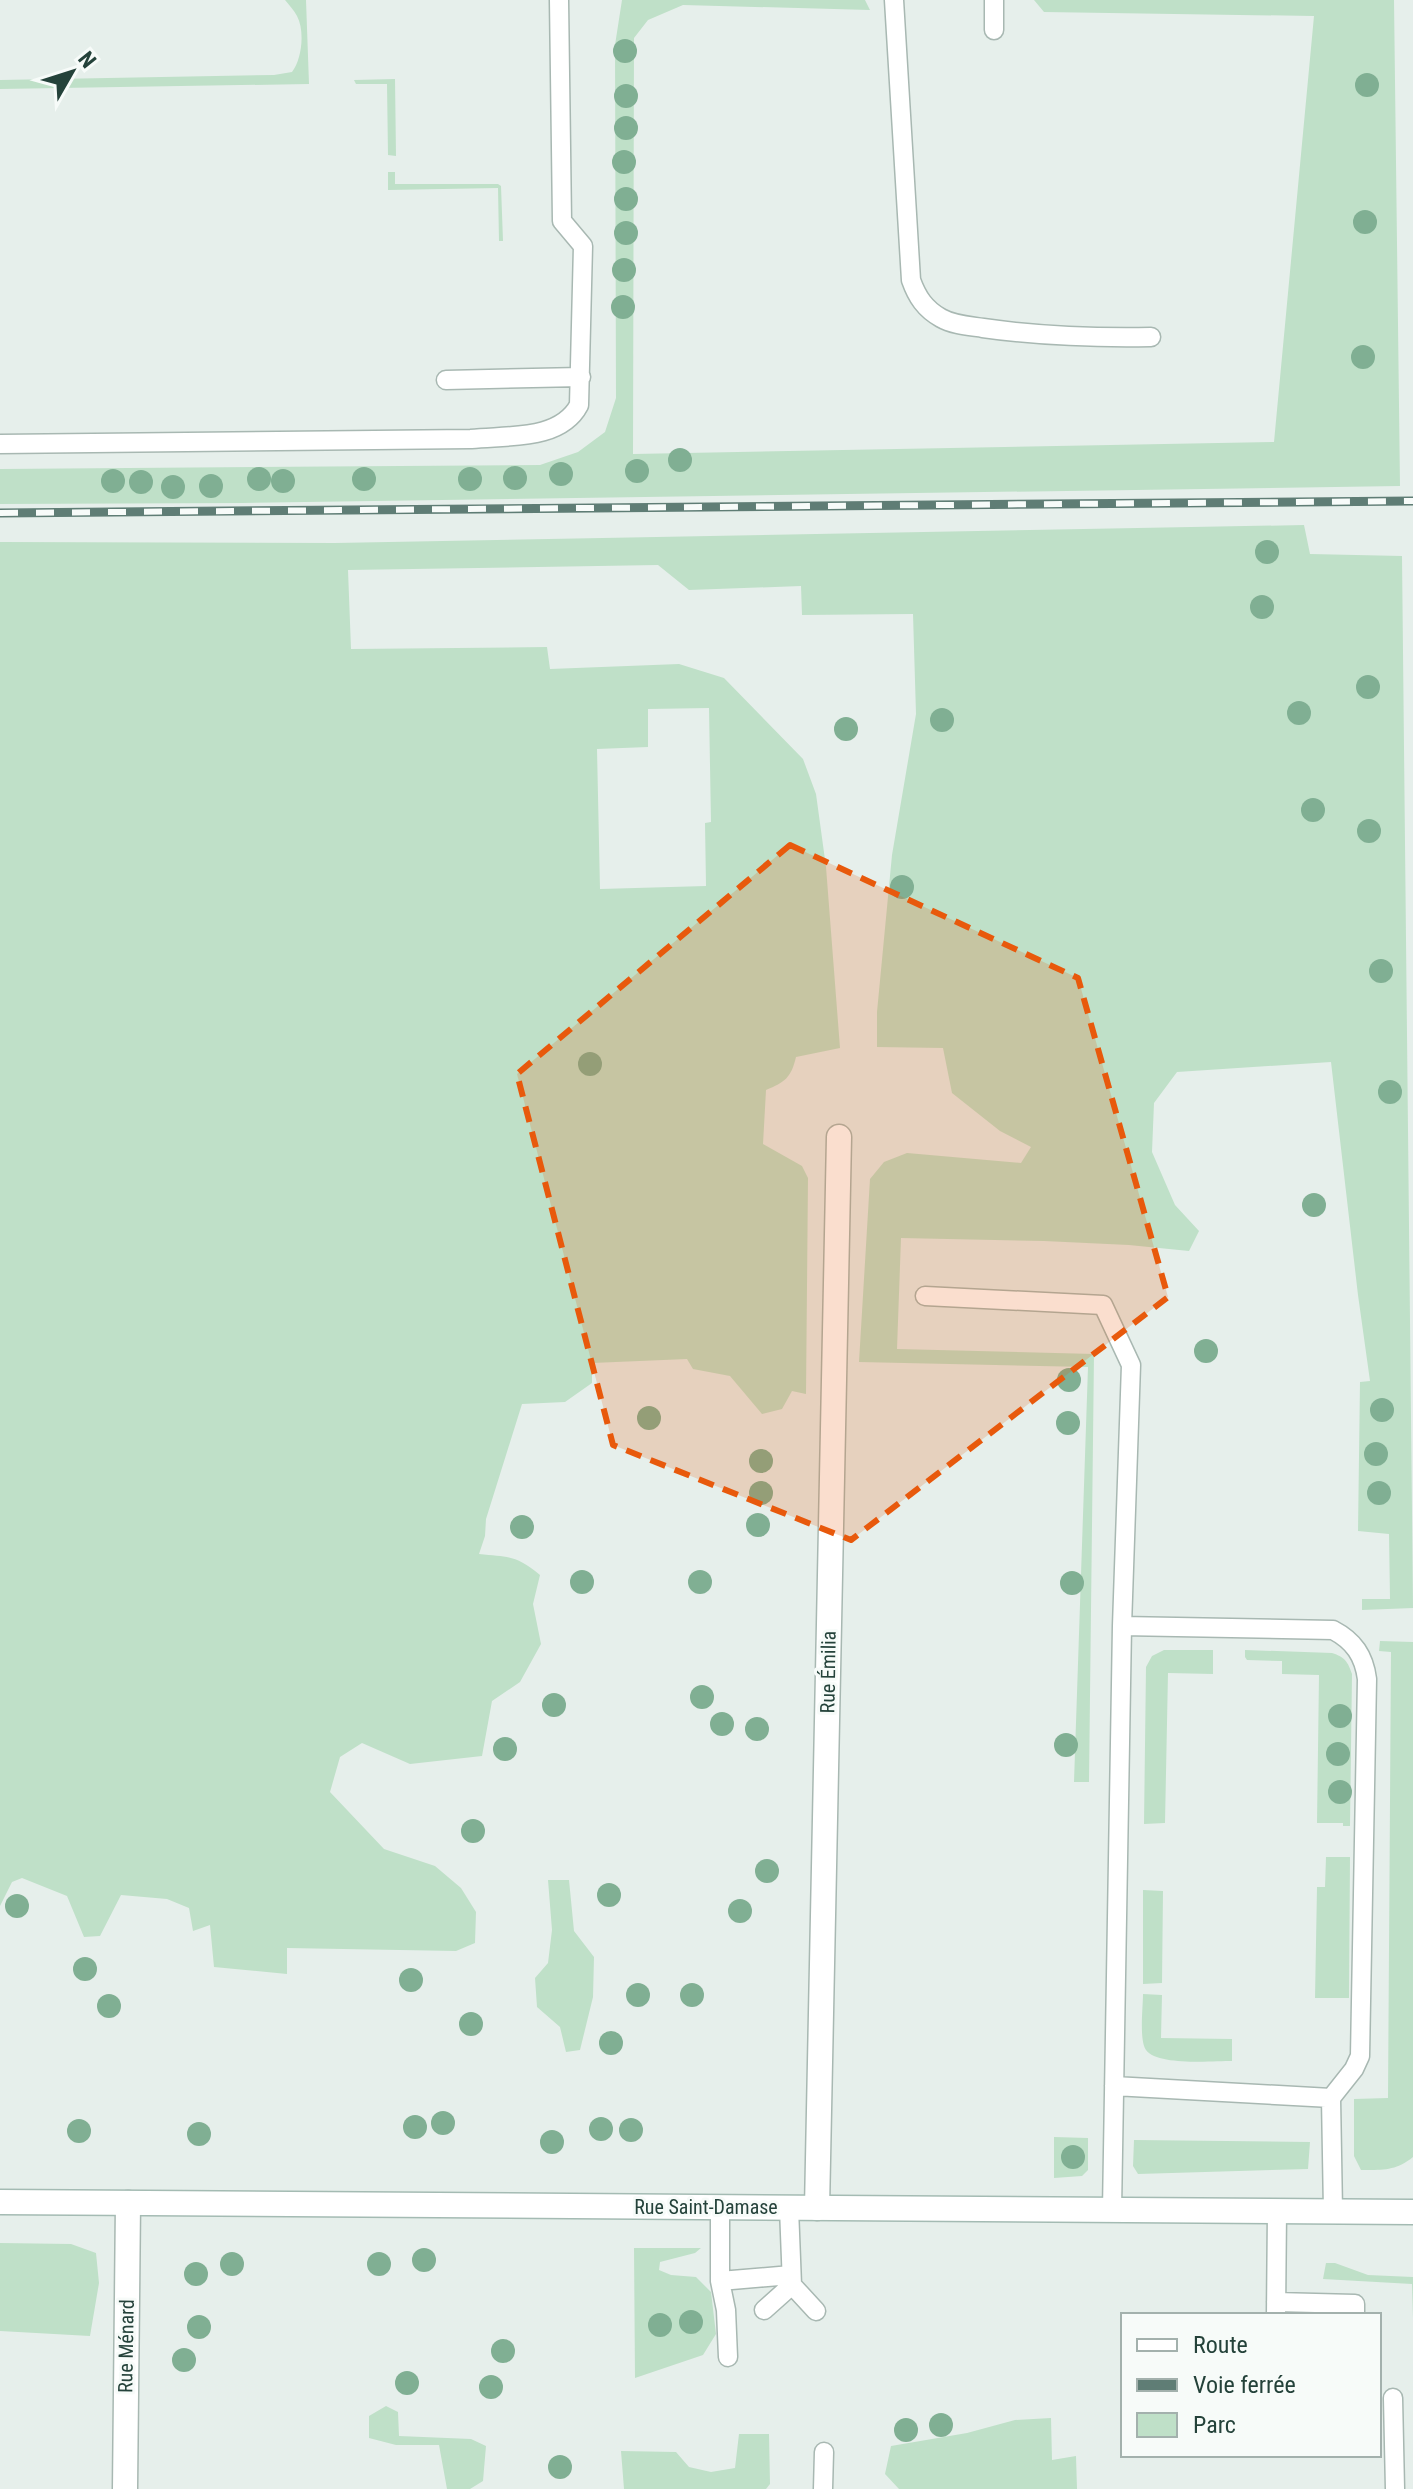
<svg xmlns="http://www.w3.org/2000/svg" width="1413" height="2489" font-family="'Roboto Condensed',sans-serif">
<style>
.green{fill:#bfe0c8;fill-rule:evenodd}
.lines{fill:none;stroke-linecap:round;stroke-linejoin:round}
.lane-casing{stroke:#a8b8b2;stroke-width:21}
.street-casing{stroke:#a8b8b2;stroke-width:27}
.secondary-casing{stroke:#a4bbb3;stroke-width:27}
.lane{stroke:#fff;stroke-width:18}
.street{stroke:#fff;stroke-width:24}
.secondary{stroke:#fff;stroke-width:24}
.rail-casing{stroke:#5f7d75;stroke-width:9}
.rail{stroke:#f7fbf9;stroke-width:6;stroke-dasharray:18;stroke-linecap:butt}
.tree{fill:#80af93}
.marked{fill:#e8590c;fill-opacity:0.2;stroke:#e8590c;stroke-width:6;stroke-dasharray:16 10;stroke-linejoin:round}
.labels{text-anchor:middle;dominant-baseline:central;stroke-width:6;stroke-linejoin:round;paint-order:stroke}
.street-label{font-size:20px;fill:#24423a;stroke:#f7fbf9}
</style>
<rect width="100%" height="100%" fill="#e6efeb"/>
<path class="green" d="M285 0H306L309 84 0 89V80L274 75 292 72C302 59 305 31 297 16 294 10 289 5 285 0Z
M622 0H865L870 10 683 5 648 20 634 38 633 454 1274 442 1314 16 1044 12 1034 0H1394L1400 486 242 503 0 504V469L540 465 578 452 605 432 616 398 615 45Z
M395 79 396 156 388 155 387 84H356L354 80Z
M395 172V184H498L501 186 503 241H499L498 188 388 190V172Z
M1304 525 1310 554 1402 556 1413 1608 1362 1610V1599H1390L1389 1534 1358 1531 1360 1382 1370 1381 1358 1295 1331 1062 1177 1072 1154 1103 1152 1152 1175 1205 1199 1231 1189 1251 1129 1245 1044 1241 901 1238 897 1349 1094 1354 1089 1782H1074L1088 1367 859 1362 870 1179 884 1162 907 1153 1021 1163 1031 1147 1000 1131 952 1093 943 1048 877 1047V1012L892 855 916 714 913 614 802 615 801 586 689 590 658 565 348 570 351 649 547 647 550 669 679 664 724 678 803 759 816 794 826 867 840 1048 796 1057C791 1078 785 1082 766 1090L763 1144 802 1166 808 1178 806 1394 792 1391 782 1409 762 1414 730 1376 693 1369 687 1359 592 1363V1383L565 1402 522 1404 486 1519 485 1536 479 1554C508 1557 516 1555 540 1575L533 1604 541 1644 520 1682 492 1701 482 1756 410 1764 362 1743 340 1757 330 1792 384 1849 435 1866 461 1888 476 1912 475 1943 456 1951 287 1948V1974L214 1967 210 1925 193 1931 189 1908 167 1899 121 1895 100 1936 84 1937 67 1896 22 1878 12 1882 0 1906V542L335 543ZM709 708 711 822 705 823 706 886 600 889 597 749 648 747V709Z
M1380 1641 1413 1642V2157C1396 2171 1382 2170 1361 2170L1354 2156V2099L1388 2098 1391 1652 1379 1651Z
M1164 1650H1213V1674L1168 1673 1165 1823 1144 1824 1146 1667 1152 1656Z
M1245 1650 1332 1653C1345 1657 1348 1662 1352 1674L1350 1826H1343V1823H1317L1319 1675 1282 1674V1661L1247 1660 1245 1657Z
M1326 1857H1350L1349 1998H1315L1317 1887H1325Z
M548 1880H569L574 1931 594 1957 593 1997 580 2050 566 2052 560 2027 537 2007 535 1978 548 1963 552 1930Z
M1143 1890 1163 1891 1162 1983 1143 1984Z
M1143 1994 1162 1995 1161 2038 1232 2039V2061C1213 2061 1157 2066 1146 2050 1139 2040 1143 2008 1143 1994Z
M1054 2137 1088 2138V2170L1082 2176 1054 2178Z
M1134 2140 1310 2142 1308 2169 1138 2174 1133 2166Z
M0 2243 71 2244 96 2253 99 2283 90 2336 0 2331Z
M634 2248H701L695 2253 660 2262 659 2270 671 2275 696 2277 711 2292 716 2334 703 2355 635 2378Z
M1326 2263H1335L1368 2275 1413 2277V2318L1412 2284 1323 2279Z
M386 2406 398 2412 399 2436 471 2439 486 2446 483 2481 470 2489H447L439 2445H396L369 2438V2416Z
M1051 2418 1052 2460 1076 2456 1077 2489H899L885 2474 891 2446 967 2433 1015 2420Z
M739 2434H769L770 2484 766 2489H624L621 2451 676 2452 689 2467 711 2472 735 2468Z"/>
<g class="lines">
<g class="lane-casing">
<path id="lane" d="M894 0 911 280C917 297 925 309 941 318 953 325 970 326 983 328 1039 336 1094 338 1151 337
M994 0V30
M446 380 581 377
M0 444 471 439C507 435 560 441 579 405L583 246 562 221 559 0
M925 1296 1103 1305 1131 1365 1122 1626
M1114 2086 1331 2098
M720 2207V2281L791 2275
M789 2208 792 2285
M1112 2210 1122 1626 1333 1630C1354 1641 1364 1656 1367 1679L1360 2056 1354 2069 1331 2098 1333 2211
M720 2281 726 2310 728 2357
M1276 2302 1355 2304V2315
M764 2310 792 2285 816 2311
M1276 2315 1277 2211
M1393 2398 1395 2489
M823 2489 824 2452"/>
</g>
<g class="street-casing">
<path id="street" d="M817 2208 839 1137
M125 2489 128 2203"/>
</g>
<g class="secondary-casing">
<path id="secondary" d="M0 2202 1413 2212"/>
</g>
<use href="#lane" class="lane"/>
<use href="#street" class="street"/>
<use href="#secondary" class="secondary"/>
<g class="rail-casing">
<path id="rail" d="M0 513 1413 501"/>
</g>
<use href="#rail" class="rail"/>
</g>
<g class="tree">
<circle cx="625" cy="51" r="12"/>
<circle cx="1367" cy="85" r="12"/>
<circle cx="626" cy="96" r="12"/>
<circle cx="626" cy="128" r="12"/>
<circle cx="624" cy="162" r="12"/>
<circle cx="626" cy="199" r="12"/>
<circle cx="1365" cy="222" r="12"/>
<circle cx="626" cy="233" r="12"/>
<circle cx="624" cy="270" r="12"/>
<circle cx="623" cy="307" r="12"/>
<circle cx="1363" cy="357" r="12"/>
<circle cx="680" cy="460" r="12"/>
<circle cx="637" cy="471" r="12"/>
<circle cx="561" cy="474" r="12"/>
<circle cx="515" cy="478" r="12"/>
<circle cx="259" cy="479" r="12"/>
<circle cx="364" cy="479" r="12"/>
<circle cx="470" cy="479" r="12"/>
<circle cx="113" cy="481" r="12"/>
<circle cx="283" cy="481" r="12"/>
<circle cx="141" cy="482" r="12"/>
<circle cx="211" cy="486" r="12"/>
<circle cx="173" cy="487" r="12"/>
<circle cx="1267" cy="552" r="12"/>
<circle cx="1262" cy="607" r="12"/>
<circle cx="1368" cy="687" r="12"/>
<circle cx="1299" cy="713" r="12"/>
<circle cx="942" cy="720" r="12"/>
<circle cx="846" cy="729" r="12"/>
<circle cx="1313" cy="810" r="12"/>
<circle cx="1369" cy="831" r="12"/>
<circle cx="902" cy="887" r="12"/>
<circle cx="1381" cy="971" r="12"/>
<circle cx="590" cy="1064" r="12"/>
<circle cx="1390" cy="1092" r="12"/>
<circle cx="1314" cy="1205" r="12"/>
<circle cx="1206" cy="1351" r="12"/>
<circle cx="1069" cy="1380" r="12"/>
<circle cx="1382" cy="1410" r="12"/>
<circle cx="649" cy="1418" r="12"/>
<circle cx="1068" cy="1423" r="12"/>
<circle cx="1376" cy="1454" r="12"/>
<circle cx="761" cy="1461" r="12"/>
<circle cx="761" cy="1493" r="12"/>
<circle cx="1379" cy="1493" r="12"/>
<circle cx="758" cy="1525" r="12"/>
<circle cx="522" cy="1527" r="12"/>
<circle cx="582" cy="1582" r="12"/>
<circle cx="700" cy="1582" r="12"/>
<circle cx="1072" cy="1583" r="12"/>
<circle cx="702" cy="1697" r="12"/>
<circle cx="554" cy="1705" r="12"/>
<circle cx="1340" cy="1716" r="12"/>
<circle cx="722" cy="1724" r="12"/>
<circle cx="757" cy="1729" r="12"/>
<circle cx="1066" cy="1745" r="12"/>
<circle cx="505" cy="1749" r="12"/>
<circle cx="1338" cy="1754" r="12"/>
<circle cx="1340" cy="1792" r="12"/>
<circle cx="473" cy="1831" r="12"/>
<circle cx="767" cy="1871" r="12"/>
<circle cx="609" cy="1895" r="12"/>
<circle cx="17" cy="1906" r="12"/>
<circle cx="740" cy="1911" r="12"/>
<circle cx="85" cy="1969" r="12"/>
<circle cx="411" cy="1980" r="12"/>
<circle cx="638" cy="1995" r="12"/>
<circle cx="692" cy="1995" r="12"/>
<circle cx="109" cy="2006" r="12"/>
<circle cx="471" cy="2024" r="12"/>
<circle cx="611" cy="2043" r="12"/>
<circle cx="443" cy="2123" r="12"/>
<circle cx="415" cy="2127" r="12"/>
<circle cx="601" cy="2129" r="12"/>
<circle cx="631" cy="2130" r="12"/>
<circle cx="79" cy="2131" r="12"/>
<circle cx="199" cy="2134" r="12"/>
<circle cx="552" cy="2142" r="12"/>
<circle cx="1073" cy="2157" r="12"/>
<circle cx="424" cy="2260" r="12"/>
<circle cx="232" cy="2264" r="12"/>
<circle cx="379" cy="2264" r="12"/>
<circle cx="196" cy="2274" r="12"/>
<circle cx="691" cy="2322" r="12"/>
<circle cx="660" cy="2325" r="12"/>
<circle cx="199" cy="2327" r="12"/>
<circle cx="503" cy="2351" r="12"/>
<circle cx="184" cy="2360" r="12"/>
<circle cx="407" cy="2383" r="12"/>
<circle cx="491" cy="2387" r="12"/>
<circle cx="941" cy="2425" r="12"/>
<circle cx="906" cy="2430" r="12"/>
<circle cx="560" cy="2467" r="12"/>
</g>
<path class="marked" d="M790 845 1078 978 1168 1297 851 1540 613 1445 517 1074Z"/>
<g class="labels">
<g class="street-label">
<text transform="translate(828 1672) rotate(-89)">Rue Émilia</text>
<text x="706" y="2207">Rue Saint-Damase</text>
<text transform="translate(126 2346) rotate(-89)">Rue Ménard</text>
</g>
</g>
<rect x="1121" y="2313" width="260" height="144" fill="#f7fbf9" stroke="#a3b1ad" stroke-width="2"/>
<rect x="1137" y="2339" width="40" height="12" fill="#ffffff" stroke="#a3b1ad" stroke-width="2"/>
<text x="1193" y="2353" font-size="24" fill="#24423a">Route</text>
<rect x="1137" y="2379" width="40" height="12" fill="#5f7d75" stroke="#a3b1ad" stroke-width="2"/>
<text x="1193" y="2393" font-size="24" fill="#24423a">Voie ferrée</text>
<rect x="1137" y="2413" width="40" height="24" fill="#bfe0c8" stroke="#a3b1ad" stroke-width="2"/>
<text x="1193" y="2433" font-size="24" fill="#24423a">Parc</text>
<g transform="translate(72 72) rotate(51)" stroke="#f7fbf9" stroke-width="6" paint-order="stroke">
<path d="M0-6L14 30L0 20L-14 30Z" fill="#24423a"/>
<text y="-12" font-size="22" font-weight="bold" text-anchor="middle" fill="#24423a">N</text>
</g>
</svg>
